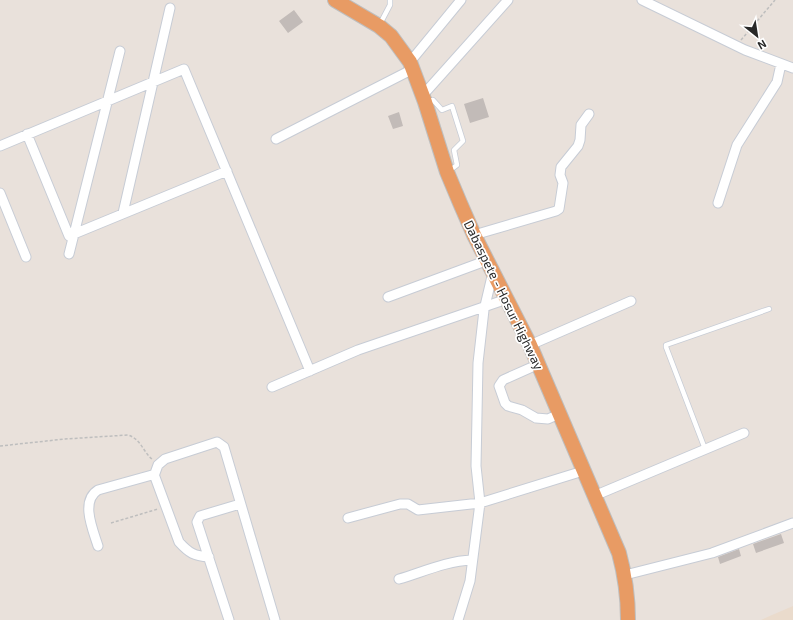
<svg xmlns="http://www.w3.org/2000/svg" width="793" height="620" font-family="'Exo 2',sans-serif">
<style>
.education{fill:#eadbcc}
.building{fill:#c2bbb8}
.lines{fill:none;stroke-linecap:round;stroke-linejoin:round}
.service-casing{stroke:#c7ccd5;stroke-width:6}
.minor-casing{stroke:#c7ccd5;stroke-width:11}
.trunk-casing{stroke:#bebebe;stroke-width:16}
.path{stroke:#bebebe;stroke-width:1.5;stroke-dasharray:3 2;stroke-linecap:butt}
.service{stroke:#fff;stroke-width:4.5}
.minor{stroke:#fff;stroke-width:9}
.trunk{stroke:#e89b64;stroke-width:14}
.labels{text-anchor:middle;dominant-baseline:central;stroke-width:3.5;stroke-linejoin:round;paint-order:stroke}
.street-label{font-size:13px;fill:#282828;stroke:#fff}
</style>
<rect width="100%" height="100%" fill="#e9e1db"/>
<path class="education" d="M793 606V620H761L772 615Z"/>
<path class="building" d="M294 10 303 22 288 33 279 21Z
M483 98 489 117 470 123 464 104Z
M399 112 403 126 393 129 388 116Z
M781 534 784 543 756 553 753 544Z
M739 549 741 556 720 564 718 557Z"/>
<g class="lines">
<g class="service-casing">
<path id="service" d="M380 24 390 5V0
M427 102 433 100 442 110 452 106 463 141 454 150 457 165 449 171
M705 449 666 347V345L769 309"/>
</g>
<g class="minor-casing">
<path id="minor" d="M642 0 745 50 793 68
M410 62 461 0
M423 95 508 0
M27 134 69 236 227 171
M276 139 413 69
M0 146 184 69 310 371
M0 193 26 257
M718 203 737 145 777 82 781 64
M123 213 170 8
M474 235 556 211 559 209 563 183 560 175 561 167 578 146 580 140 581 125 589 114
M69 254 120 51
M388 297 488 260
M530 345 631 301
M539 364 503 380 499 386 505 403 508 406 522 410 536 418 548 419 559 414
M272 387 358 350 507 299
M154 476 158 465 165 459 217 442 224 447 275 620
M594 496 744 433
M348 518 400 504H408L418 510 480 503 583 471
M98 546C93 530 80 501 98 490L152 475 155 477 179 542C189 553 194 556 209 557
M625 575 712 553 793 523
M399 579C423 572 446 561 472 560
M229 620 197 522 200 516 240 504
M458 620 470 581 480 503 476 466 478 363 484 310 493 272"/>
</g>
<g class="trunk-casing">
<path id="trunk" d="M335 0 379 26 391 36 410 62 425 102 447 172 460 203 474 235 530 345 619 553C625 575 628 596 628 620"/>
</g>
<path class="path" d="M741 40 775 0
M0 446 65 439 128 435C141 439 143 452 153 460
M111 523 158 509"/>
<use href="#service" class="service"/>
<use href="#minor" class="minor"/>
<use href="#trunk" class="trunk"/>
</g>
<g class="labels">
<g class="street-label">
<text transform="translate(504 295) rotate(64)">Dabaspete - Hosur Highway</text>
</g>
</g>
<g transform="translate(757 36) rotate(150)" stroke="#ffffff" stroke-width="3" paint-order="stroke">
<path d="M0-3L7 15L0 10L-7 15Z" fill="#282828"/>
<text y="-6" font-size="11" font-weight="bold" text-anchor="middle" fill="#282828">N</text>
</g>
</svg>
